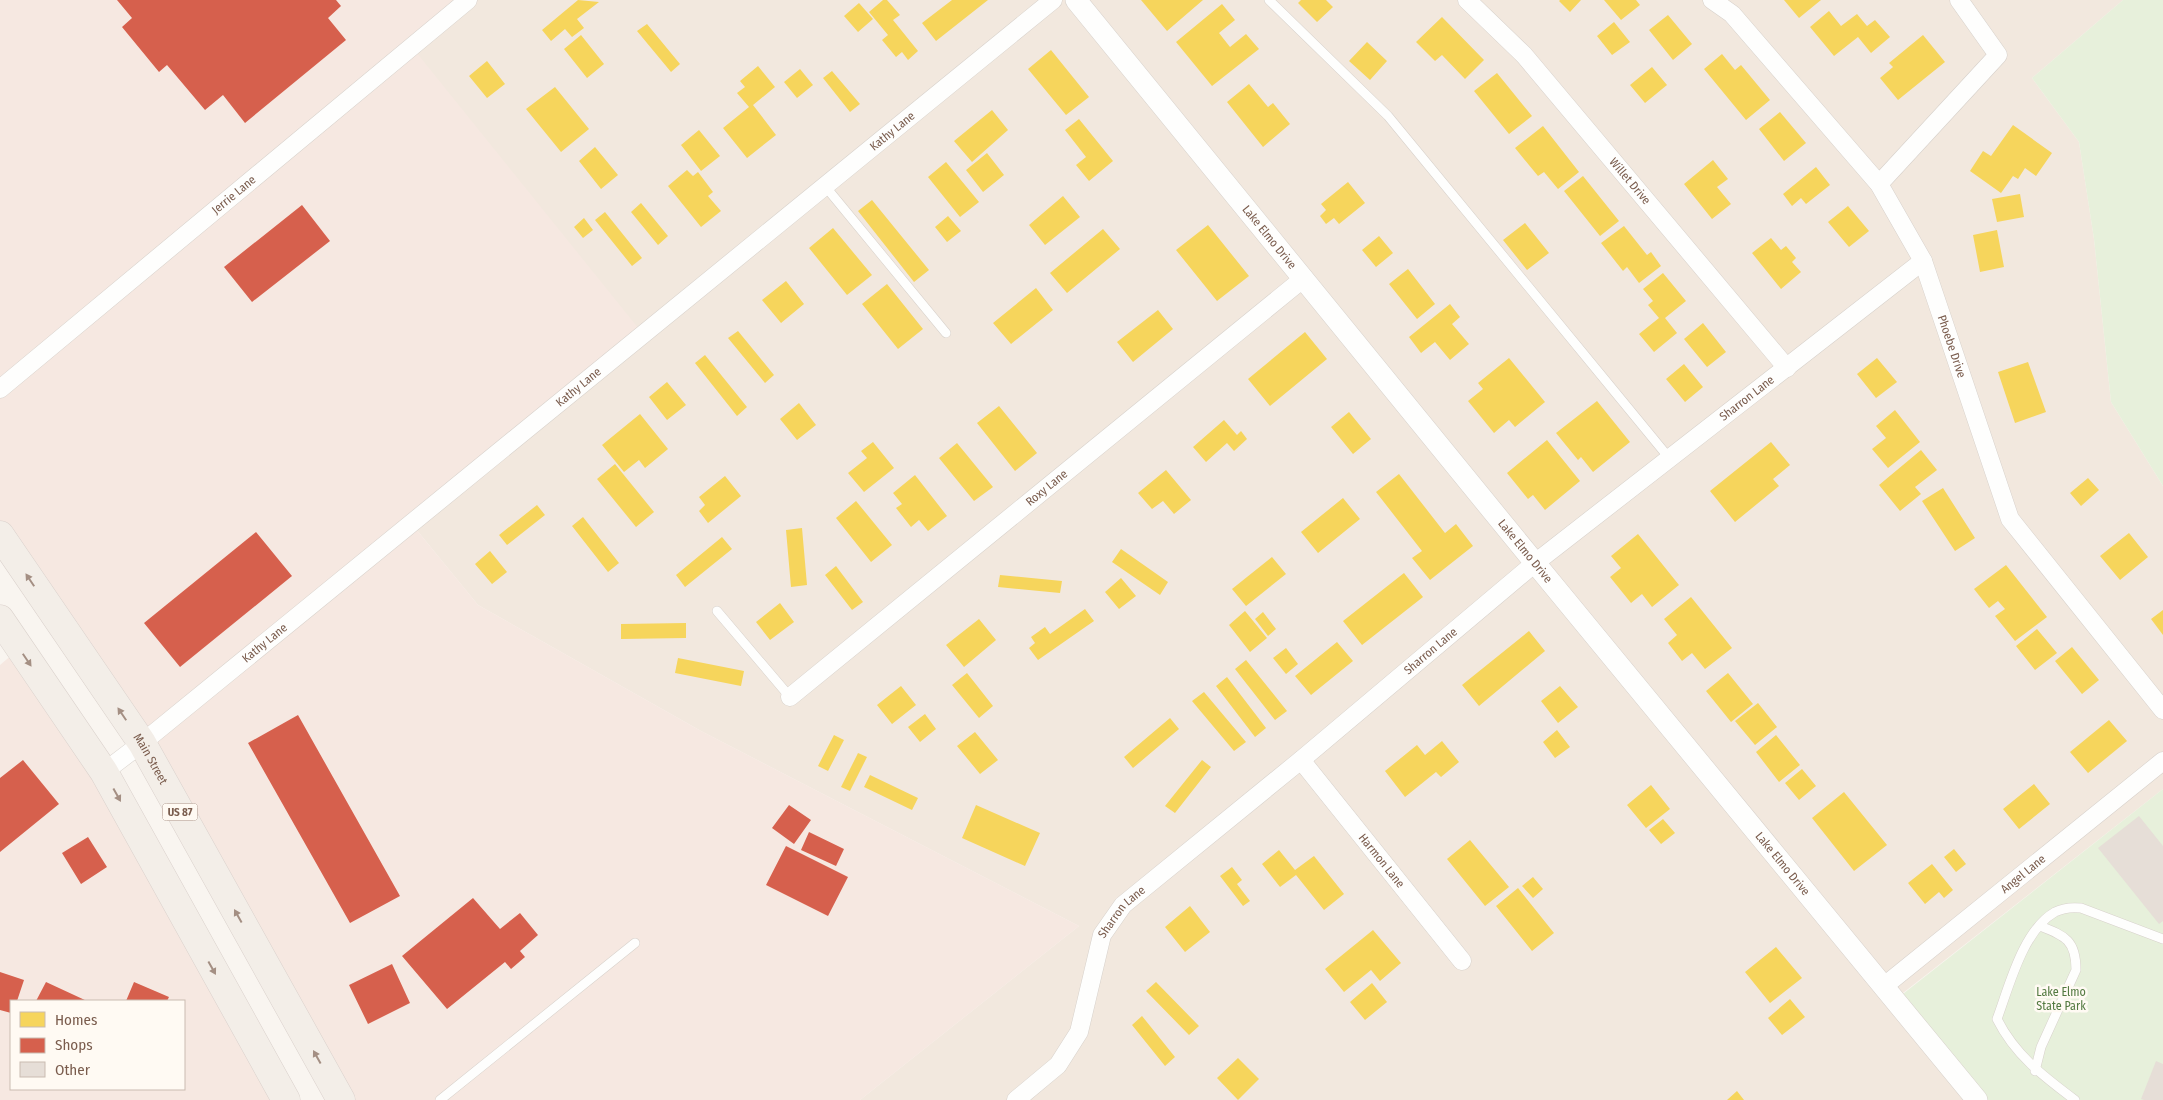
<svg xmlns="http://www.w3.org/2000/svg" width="2163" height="1100" font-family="'Fira Sans Condensed',sans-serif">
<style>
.residential{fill:#f2e8de}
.commercial{fill:#f6e8e1;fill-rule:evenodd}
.green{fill:#e7f0db}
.homes{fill:#f6d55c}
.shops{fill:#d6604d}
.building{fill:#e6ded7}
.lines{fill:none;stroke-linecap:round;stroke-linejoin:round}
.service-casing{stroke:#d7d1cb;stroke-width:10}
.minor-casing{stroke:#d7d1cb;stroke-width:19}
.tertiary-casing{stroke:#d7d1cb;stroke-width:22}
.primary-casing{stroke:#dad1cc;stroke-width:29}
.service{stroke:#fefefd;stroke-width:9}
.minor{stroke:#fefefd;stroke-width:18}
.tertiary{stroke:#fefefd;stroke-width:21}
.primary{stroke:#f3eee8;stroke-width:28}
.oneway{fill:#a48f83}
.labels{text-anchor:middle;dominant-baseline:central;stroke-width:5;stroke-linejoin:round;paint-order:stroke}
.shield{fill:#fffaf3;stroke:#a28b7f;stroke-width:1}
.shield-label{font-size:11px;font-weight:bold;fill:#7a5c4d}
.street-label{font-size:12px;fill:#7a5c4d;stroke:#fffaf3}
.park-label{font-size:12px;fill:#537a41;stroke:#fffaf3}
</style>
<rect width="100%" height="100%" fill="#f9f5f0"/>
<path class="residential" d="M468 0H2123L2032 78 2079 142 2094 239 2111 402 2163 486V789L1894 1000 1977 1100H860L1079 926 701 731 478 605 411 523 412 46Z"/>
<path class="commercial" d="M0 0H468L412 47 643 334 411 523 478 605 701 731 1079 926 860 1100H337L139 745 0 535Z
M20 648 282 1100H0V665ZM11 1001H184V1089H11Z"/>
<path class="green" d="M2123 0H2163V486L2111 402 2094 239 2079 142 2032 78Z
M2163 789V1100H1977L1894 1001Z"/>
<path class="homes" d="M578 0 599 2 577 19 584 28 572 37 565 29 551 41 542 30Z
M883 0H887L900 15 893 20 918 51 908 60 902 52 896 57 882 40 888 35 869 12Z
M952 0H988L936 41 922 23Z
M1141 0H1203L1167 31Z
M1301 0H1326L1333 7 1317 22 1298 3Z
M1560 0H1581L1570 12 1559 1Z
M1604 0H1636L1640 5 1621 20Z
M1784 0H1821L1799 18Z
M859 3 873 19 858 32 844 16Z
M1222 4 1235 20 1219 33 1230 47 1246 34 1259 49 1212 86 1176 42Z
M1829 11 1841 26 1857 14 1867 26 1875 20 1890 37 1871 53 1858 37 1834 56 1810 27Z
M1668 15 1692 44 1673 60 1649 30Z
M1442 17 1484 60 1465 79 1442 55 1435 61 1416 42Z
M1614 22 1630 42 1612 55 1597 36Z
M647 24 680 64 671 72 637 31Z
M581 35 604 64 587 78 564 49Z
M1923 35 1945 62 1898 100 1880 78 1893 67 1889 63Z
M1367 42 1387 61 1370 80 1349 61Z
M1051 50 1089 97 1066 115 1028 69Z
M1722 54 1735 70 1741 65 1770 100 1746 120 1704 69Z
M487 61 505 84 487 98 469 76Z
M758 66 775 87 753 105 776 135 747 158 723 128 749 107 737 93 745 87 740 81Z
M1652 67 1667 85 1645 103 1630 85Z
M800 69 813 85 797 98 784 82Z
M832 71 860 104 850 112 823 78Z
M1497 73 1532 116 1509 134 1474 91Z
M1249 84 1268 107 1273 103 1290 124 1263 147 1227 102Z
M555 87 589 129 561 152 526 109Z
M992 110 1008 130 972 162 954 141Z
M1780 112 1806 143 1784 161 1759 129Z
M1079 119 1113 161 1089 181 1076 165 1086 157 1065 130Z
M2013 125 2052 153 2036 176 2025 168 2018 179 2013 176 2001 193 1970 171 1983 151 1991 156Z
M1543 126 1579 172 1558 189 1544 172 1538 176 1515 148Z
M699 130 720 156 701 171 681 145Z
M595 147 618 175 601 189 579 161Z
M987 153 1004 175 983 192 966 170Z
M1713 160 1728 179 1717 187 1731 204 1712 219 1684 184Z
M946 162 979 202 960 217 928 177Z
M1816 167 1830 185 1806 204 1801 198 1792 206 1783 194Z
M687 170 693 176 698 172 713 192 708 196 721 211 701 227 668 186Z
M1583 176 1619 221 1600 236 1564 191Z
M1348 182 1365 203 1339 224 1334 218 1326 224 1320 216 1326 210 1321 204Z
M2020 194 2024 217 1997 222 1992 199Z
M1063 196 1080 217 1045 245 1029 225Z
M872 200 929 270 914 282 858 211Z
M641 203 668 236 658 245 631 212Z
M1848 206 1869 231 1849 247 1828 222Z
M605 212 642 258 632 266 595 220Z
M948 216 961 231 947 242 935 227Z
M584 218 593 230 583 238 574 227Z
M1525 223 1549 253 1527 270 1503 240Z
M1208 225 1249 276 1217 301 1176 250Z
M1624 226 1647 255 1651 252 1661 266 1639 283 1627 267 1623 271 1601 243Z
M833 228 872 275 847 295 809 248Z
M1103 229 1120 249 1067 293 1050 273Z
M1997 230 2004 267 1980 272 1973 235Z
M1379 236 1393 253 1376 267 1362 250Z
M1771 238 1781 250 1786 246 1796 258 1792 262 1801 272 1781 289 1752 253Z
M1408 269 1435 304 1417 319 1389 284Z
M1663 273 1686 301 1665 318 1677 333 1654 352 1639 334 1659 318 1648 305 1653 301 1643 289Z
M786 281 804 304 781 323 762 300Z
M887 284 923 329 898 349 862 304Z
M1036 288 1053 310 1011 344 993 323Z
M1450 304 1460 317 1452 324 1469 344 1450 360 1435 342 1421 353 1409 337Z
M1158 310 1173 329 1133 362 1117 342Z
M1703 323 1726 352 1707 367 1684 339Z
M738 331 774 375 765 383 728 338Z
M1305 332 1327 359 1270 406 1248 379Z
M705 355 747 407 737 416 695 363Z
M1509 358 1545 402 1515 427 1509 420 1494 433 1468 401 1483 389 1478 383Z
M1877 358 1897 382 1876 398 1857 374Z
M2028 362 2046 412 2015 423 1998 372Z
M1684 364 1703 387 1685 402 1666 379Z
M667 382 686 405 667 420 649 397Z
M1597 401 1630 442 1593 472 1581 457 1578 460 1556 433Z
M799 403 816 425 797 440 780 419Z
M999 406 1037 453 1015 471 977 423Z
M1895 410 1920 442 1888 468 1872 449 1886 438 1876 426Z
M1349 412 1371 439 1353 454 1331 427Z
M640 414 668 449 645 468 639 460 624 472 602 445Z
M1224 420 1237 435 1241 431 1247 439 1234 451 1227 443 1206 462 1193 447Z
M1547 440 1580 481 1545 510 1533 495 1528 499 1507 473Z
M873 442 894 468 864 492 848 473 867 458 861 451Z
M1771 442 1790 465 1773 479 1779 486 1735 522 1710 491Z
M957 443 993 487 974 501 939 458Z
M1921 450 1937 470 1915 487 1921 494 1900 511 1879 485Z
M615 464 654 512 636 527 597 479Z
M1166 470 1191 500 1174 514 1163 501 1152 509 1138 493Z
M1399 474 1445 533 1456 524 1473 546 1430 580 1412 558 1422 551 1376 492Z
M915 475 947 516 928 531 919 520 911 527 896 508 902 504 893 493Z
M725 476 741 496 708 523 699 511 705 505 699 497Z
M2088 478 2099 490 2081 506 2070 493Z
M1943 488 1975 538 1955 551 1922 501Z
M1343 498 1360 519 1318 553 1301 532Z
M856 501 892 545 871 562 836 518Z
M537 505 545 515 507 545 499 535Z
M583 517 619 563 608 572 572 526Z
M802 528 807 585 791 587 786 530Z
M2129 533 2148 557 2120 580 2100 556Z
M1638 534 1679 585 1652 607 1642 594 1631 603 1610 577 1621 568 1611 556Z
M722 537 732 549 685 587 676 575Z
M1121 549 1168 582 1160 595 1112 562Z
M490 551 507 572 492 584 475 564Z
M1272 557 1286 574 1246 606 1232 589Z
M2006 565 2047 617 2015 641 1995 616 2005 609 1998 601 1989 608 1974 589Z
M836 566 863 602 852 610 825 575Z
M1404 573 1423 597 1362 645 1343 621Z
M1000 575 1062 581 1060 593 998 587Z
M1121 578 1136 596 1119 609 1105 592Z
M1691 597 1732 648 1705 669 1692 653 1682 661 1668 643 1677 635 1664 619Z
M780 603 794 622 770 640 756 622Z
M1085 609 1094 621 1038 660 1029 648 1035 643 1031 637 1045 627 1050 634Z
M2163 610V635L2151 619Z
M1245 611 1267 638 1250 652 1229 625Z
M1263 612 1276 629 1268 636 1255 619Z
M979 619 996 640 964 667 946 645Z
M686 623V638L621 639V624Z
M2037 629 2057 653 2035 670 2016 646Z
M1529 631 1545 651 1479 706 1462 685Z
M1337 642 1353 661 1311 695 1295 676Z
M2072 647 2099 680 2082 694 2055 661Z
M1286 648 1298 664 1286 674 1273 658Z
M678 658 744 671 741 686 675 673Z
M1246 660 1287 711 1275 720 1235 669Z
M967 673 993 706 979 718 952 685Z
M1728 673 1753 704 1731 722 1706 691Z
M1227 677 1266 728 1255 737 1216 686Z
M901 686 916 705 892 724 877 705Z
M1560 686 1578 707 1558 723 1541 701Z
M1204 692 1246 742 1234 751 1192 701Z
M1758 703 1777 727 1755 745 1735 721Z
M925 714 936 729 920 742 908 727Z
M1170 718 1179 729 1133 768 1124 757Z
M2109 720 2127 741 2088 773 2070 752Z
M1557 730 1570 747 1555 758 1543 742Z
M975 732 998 760 980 774 957 746Z
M834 735 844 740 828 771 818 766Z
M1776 735 1800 765 1779 782 1756 752Z
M1442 741 1459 762 1441 777 1436 772 1405 797 1385 771 1417 745 1425 755Z
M858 753 867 757 850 791 841 787Z
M1202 760 1211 767 1175 813 1165 806Z
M1802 769 1816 786 1799 800 1785 783Z
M870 775 918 798 912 810 864 787Z
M2034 784 2050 804 2019 829 2003 809Z
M1651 785 1670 809 1646 828 1627 805Z
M1844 792 1887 845 1854 871 1812 818Z
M976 805 1040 833 1025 866 962 838Z
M1663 819 1675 833 1661 844 1649 830Z
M1470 840 1509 887 1485 906 1447 859Z
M1954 849 1966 864 1956 872 1944 857Z
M1279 850 1295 870 1314 856 1344 894 1324 910 1296 875 1280 887 1262 864Z
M1932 864 1953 890 1944 898 1939 892 1925 904 1908 883Z
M1232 867 1242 880 1237 884 1250 901 1243 906 1220 876Z
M1533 877 1543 889 1533 898 1522 886Z
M1518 888 1554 933 1532 951 1496 906Z
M1190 906 1210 932 1185 952 1165 927Z
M1373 930 1401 963 1380 981 1371 970 1344 992 1325 969Z
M1776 947 1802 978 1770 1003 1745 972Z
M1156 982 1199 1026 1189 1035 1146 991Z
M1372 983 1387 1002 1365 1020 1350 1002Z
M1790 999 1805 1017 1782 1035 1768 1018Z
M1142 1016 1175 1057 1165 1066 1132 1025Z
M1238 1058 1259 1079 1238 1100 1217 1078Z
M1737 1091 1744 1100H1727Z"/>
<path class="shops" d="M117 0H336L341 6 328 18 346 40 245 123 223 95 205 110 167 65 159 72 122 27 132 18Z
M302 205 330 241 252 302 224 267Z
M256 532 292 576 180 667 144 623Z
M298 715 400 896 350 923 248 743Z
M23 760 59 804 0 852V778Z
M789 805 811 820 794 844 772 828Z
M809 832 844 849 836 866 801 850Z
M88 837 107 867 81 884 62 853Z
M786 846 848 877 828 916 766 885Z
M473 898 500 929 520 913 538 935 520 951 525 957 511 969 505 962 447 1009 402 956Z
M392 964 410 1003 368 1024 349 985Z
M0 972 24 980 17 1001H11V1013L0 1010Z
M46 982 87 1001H36Z
M134 982 169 997 167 1001H126Z"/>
<path class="building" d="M2139 816 2163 846V921L2159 924 2098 848Z
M2156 1061 2163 1064V1100H2144L2141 1099Z"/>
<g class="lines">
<g class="service-casing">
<path id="service" d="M1269 0 1388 116 1670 459
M825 186 946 333
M717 611 790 697
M2035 1071 2041 1047 2076 970C2076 940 2065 936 2040 926
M440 1100 635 943
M2075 1100C2043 1076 2015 1055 1997 1019 2009 987 2023 930 2055 912 2063 908 2072 907 2081 908L2163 939"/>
</g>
<g class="minor-casing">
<g id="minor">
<path id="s1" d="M1467 0 1524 55 1787 368"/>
<path id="s2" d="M1712 0 1732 14 1879 184 1923 261 2010 519 2163 710"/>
<path d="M1879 184 1998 55 1959 0"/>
<path id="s3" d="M0 389 468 0"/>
<path id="s4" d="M790 697 1304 278"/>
<path id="s5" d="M1301 760 1462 961"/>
<path id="s6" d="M104 772 142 743 1053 0"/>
<path id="s7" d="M1883 987 2163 761"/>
<path id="s8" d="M1016 1100 1058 1065 1079 1032 1102 935 1123 905 1301 760 1535 563 1923 261"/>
</g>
</g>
<g class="tertiary-casing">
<g id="tertiary">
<path id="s9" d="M1076 0 1535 563 1977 1100"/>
</g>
</g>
<g class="primary-casing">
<g id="primary">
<path id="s10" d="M0 535 142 743 341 1100"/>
<path d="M0 619 104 772 286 1100"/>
</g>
</g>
<use href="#service" class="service"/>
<use href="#minor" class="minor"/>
<use href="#tertiary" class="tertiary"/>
<use href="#primary" class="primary"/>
</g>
<defs><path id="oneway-solid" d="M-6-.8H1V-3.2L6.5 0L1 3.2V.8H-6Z" transform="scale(1.25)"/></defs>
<g class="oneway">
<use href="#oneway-solid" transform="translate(30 580) rotate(-124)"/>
<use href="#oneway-solid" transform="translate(27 660) rotate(56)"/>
<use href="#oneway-solid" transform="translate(122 714) rotate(-124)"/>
<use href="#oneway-solid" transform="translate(117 795) rotate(61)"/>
<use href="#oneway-solid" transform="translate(238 916) rotate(-119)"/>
<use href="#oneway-solid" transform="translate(212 968) rotate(61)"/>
<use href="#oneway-solid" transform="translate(317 1057) rotate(-119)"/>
</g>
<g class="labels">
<rect class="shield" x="162.5" y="803.5" width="35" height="17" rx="4"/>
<g class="shield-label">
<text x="180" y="812">US 87</text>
</g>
<g class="street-label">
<text stroke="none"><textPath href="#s6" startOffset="1016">Kathy Lane</textPath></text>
<text stroke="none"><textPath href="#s1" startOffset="244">Willet Drive</textPath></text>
<text stroke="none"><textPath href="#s3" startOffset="304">Jerrie Lane</textPath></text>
<text stroke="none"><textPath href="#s9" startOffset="306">Lake Elmo Drive</textPath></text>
<text stroke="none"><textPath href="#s2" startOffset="428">Phoebe Drive</textPath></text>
<text stroke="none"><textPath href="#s6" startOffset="611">Kathy Lane</textPath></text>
<text stroke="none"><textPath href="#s8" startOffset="1034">Sharron Lane</textPath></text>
<text stroke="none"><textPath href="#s4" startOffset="331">Roxy Lane</textPath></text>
<text stroke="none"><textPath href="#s9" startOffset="711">Lake Elmo Drive</textPath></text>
<text stroke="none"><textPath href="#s6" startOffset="206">Kathy Lane</textPath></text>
<text stroke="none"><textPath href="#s8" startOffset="629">Sharron Lane</textPath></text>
<text stroke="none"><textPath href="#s10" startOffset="270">Main Street</textPath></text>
<text stroke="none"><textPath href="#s5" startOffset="129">Harmon Lane</textPath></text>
<text stroke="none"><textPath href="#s9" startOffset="1116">Lake Elmo Drive</textPath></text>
<text stroke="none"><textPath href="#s7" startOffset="180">Angel Lane</textPath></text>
<text stroke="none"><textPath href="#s8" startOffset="224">Sharron Lane</textPath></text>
</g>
<g class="park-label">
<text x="2061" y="992">Lake Elmo<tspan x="2061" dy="14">State Park</tspan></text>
</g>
</g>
<rect x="10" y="1000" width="175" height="90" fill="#fffaf3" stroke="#cabbb1"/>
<rect x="20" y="1012" width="25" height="15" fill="#f6d55c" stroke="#cabbb1"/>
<text x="55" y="1025" font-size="15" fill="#7a5c4d">Homes</text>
<rect x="20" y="1038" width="25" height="15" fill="#d6604d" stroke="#cabbb1"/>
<text x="55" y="1050" font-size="15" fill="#7a5c4d">Shops</text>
<rect x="20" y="1062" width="25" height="15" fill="#e6ded7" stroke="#cabbb1"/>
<text x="55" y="1075" font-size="15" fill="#7a5c4d">Other</text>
</svg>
